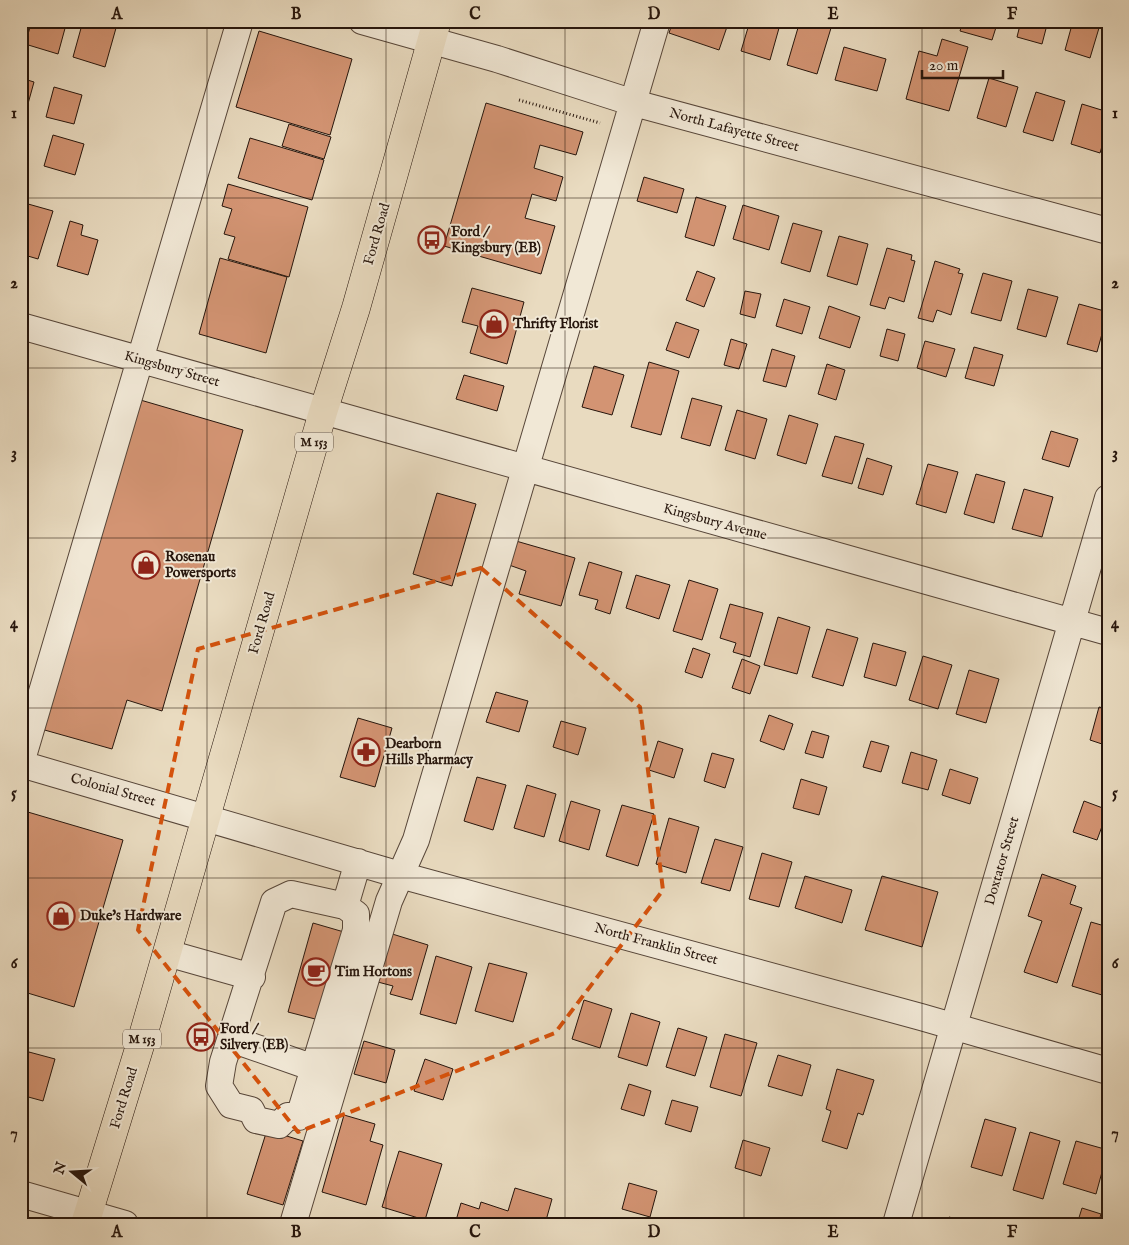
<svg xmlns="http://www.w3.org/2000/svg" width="1129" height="1245" font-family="'IM FELL English',serif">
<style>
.building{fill:#d39473;stroke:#26150c}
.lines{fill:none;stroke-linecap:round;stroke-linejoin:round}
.minor-casing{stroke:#574639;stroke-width:28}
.major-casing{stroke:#26150c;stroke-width:29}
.path{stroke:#26150c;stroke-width:3;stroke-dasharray:1 2.5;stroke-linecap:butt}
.minor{stroke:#f1e8d6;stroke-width:26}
.major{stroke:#e9dbc0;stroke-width:28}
.marked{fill:none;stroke:#d5520c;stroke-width:4;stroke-dasharray:10 6;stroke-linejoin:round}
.grid{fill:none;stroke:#26150c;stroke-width:1;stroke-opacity:0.55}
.labels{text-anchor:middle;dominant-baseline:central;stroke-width:4;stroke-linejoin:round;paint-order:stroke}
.shield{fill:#f1e8d6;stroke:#635449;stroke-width:1}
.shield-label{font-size:12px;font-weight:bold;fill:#26150c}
.street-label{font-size:14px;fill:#26150c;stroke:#f1e8d6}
.poi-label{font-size:14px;font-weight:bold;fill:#26150c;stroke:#f1e8d6;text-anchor:start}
.neatline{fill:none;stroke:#26150c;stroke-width:2}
.grid-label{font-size:16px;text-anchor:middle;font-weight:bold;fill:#26150c}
</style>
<rect width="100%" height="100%" fill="#e9dbc0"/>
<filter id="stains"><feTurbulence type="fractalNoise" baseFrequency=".004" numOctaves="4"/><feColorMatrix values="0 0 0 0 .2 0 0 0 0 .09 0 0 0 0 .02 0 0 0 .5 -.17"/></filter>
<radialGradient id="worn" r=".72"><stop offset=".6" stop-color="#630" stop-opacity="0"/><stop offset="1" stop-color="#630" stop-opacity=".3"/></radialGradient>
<path class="building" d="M32 21H67L58 54 25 44Z
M83 21H118L105 67 73 57Z
M673 21H729L719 50 669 33Z
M750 21H781L770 60 741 51Z
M800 21 831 28 817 74 787 65Z
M963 21H998L992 40 960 31Z
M1021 21H1048L1042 44 1017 37Z
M1073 21 1099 28 1090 58 1065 50Z
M259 31 352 59 330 135 236 107Z
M942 39 968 47 949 111 906 99 919 51 937 56Z
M844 47 886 59 877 91 835 80Z
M21 78 34 82 26 111 21 109Z
M989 78 1018 87 1006 127 977 118Z
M54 87 82 95 74 124 46 117Z
M1036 92 1065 101 1053 141 1023 132Z
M486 103 583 132 576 155 540 145 534 168 563 177 556 201 532 194 525 218 555 226 541 274 444 246Z
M1082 104 1108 112V126L1100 153 1071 144Z
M289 124 331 137 324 159 282 146Z
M53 135 84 144 75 175 44 166Z
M250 138 324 160 312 200 238 178Z
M644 177 684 189 677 213 637 201Z
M228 184 308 207 289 277 228 259 235 237 224 234 232 209 222 206Z
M696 197 726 206 714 246 685 237Z
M21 202 53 211 38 259 21 254Z
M743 205 779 216 769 250 733 239Z
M70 221 83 225 81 235 98 240 88 275 57 266Z
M793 223 822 231 810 272 781 263Z
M839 236 868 244 857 285 827 276Z
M887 248 912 255 911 260 915 261 904 302 889 297 885 309 870 305Z
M220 258 287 277 266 353 199 334Z
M935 261 960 269 958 273 963 274 951 315 937 310 933 322 918 318Z
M697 271 715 278 704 307 686 300Z
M983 273 1012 281 1001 321 971 313Z
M472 288 524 302 507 364 470 353 478 326 462 322Z
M1028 289 1058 297 1046 337 1017 329Z
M745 291 761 294 755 318 740 314Z
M784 299 810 307 802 334 776 326Z
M1079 304 1108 312 1097 352 1067 344Z
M829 306 860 317 850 348 819 338Z
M676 322 699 330 689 358 666 350Z
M887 329 905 334 898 361 880 356Z
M731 339 747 344 739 369 724 365Z
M925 341 955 349 946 377 917 368Z
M974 347 1003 355 994 386 965 378Z
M772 349 795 356 786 387 763 381Z
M649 362 679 371 661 435 631 427Z
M827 364 845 370 836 400 818 394Z
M594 366 624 375 612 415 582 407Z
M464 375 504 386 497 411 456 399Z
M692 398 722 406 710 446 681 438Z
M137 399 243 430 162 711 127 700 112 749 41 729Z
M737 410 767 419 755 459 725 450Z
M789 415 818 424 806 464 777 455Z
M1051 431 1078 439 1069 467 1042 459Z
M835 436 864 444 852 484 822 476Z
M867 458 892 466 883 495 858 488Z
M928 464 958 472 946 513 916 504Z
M976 474 1005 482 994 523 964 514Z
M1024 489 1053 497 1042 537 1012 529Z
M437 493 476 504 452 586 413 574Z
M516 541 575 558 561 606 519 594 526 571 509 565Z
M589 562 622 572 610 614 595 609 598 600 579 595Z
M636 575 670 585 659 619 626 608Z
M689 580 718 589 702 640 673 631Z
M730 604 763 613 750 657 733 652 736 643 720 638Z
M778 617 810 627 797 674 764 665Z
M827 629 858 638 843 686 812 677Z
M873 643 906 652 896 686 864 677Z
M693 648 710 654 702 678 685 672Z
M923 656 952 665 938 709 909 700Z
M742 659 760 666 750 694 732 688Z
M969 670 999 679 986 723 956 714Z
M496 692 528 701 519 732 486 722Z
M1099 707 1108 709V746L1090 740Z
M769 715 793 724 784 750 760 741Z
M358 718 392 728 375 787 340 777Z
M561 721 586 728 578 755 553 747Z
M812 731 829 736 823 758 805 753Z
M658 741 683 749 674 778 649 770Z
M871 741 889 746 881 772 863 767Z
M911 752 937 760 928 790 902 783Z
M712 753 734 759 725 788 704 781Z
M950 769 978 778 970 804 942 795Z
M477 777 506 785 493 830 464 821Z
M801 779 827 787 819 815 793 808Z
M527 785 556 794 544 837 514 828Z
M571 801 600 810 589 850 559 841Z
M1084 801 1108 810 1097 840 1073 832Z
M622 805 654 814 638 866 606 856Z
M21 810 123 840 74 1007 21 991Z
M669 818 699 827 686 873 656 864Z
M715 839 743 847 730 891 701 883Z
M762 853 792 862 779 907 749 899Z
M1042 874 1076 886 1070 904 1082 908 1057 983 1024 972 1042 921 1028 916Z
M805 876 852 890 842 923 795 908Z
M882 876 938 892 922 947 865 930Z
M1091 922 1108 927V977L1102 995 1072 986Z
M313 923 344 932 319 1020 288 1012Z
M389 933 428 945 412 1000 390 994 393 986 374 981Z
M436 956 472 967 456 1024 420 1014Z
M489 963 527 973 513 1022 475 1011Z
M584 1000 612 1009 600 1048 572 1039Z
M631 1013 660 1022 647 1066 618 1057Z
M678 1028 707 1037 695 1076 666 1067Z
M725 1034 757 1043 741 1096 710 1087Z
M364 1041 395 1050 386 1083 354 1074Z
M29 1052 55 1059 43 1101 21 1095V1077Z
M778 1055 811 1065 802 1096 768 1086Z
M425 1059 453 1069 443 1100 414 1091Z
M837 1069 874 1080 863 1115 858 1113 847 1149 822 1141 831 1111 826 1109Z
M629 1084 651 1091 644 1116 621 1109Z
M672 1100 698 1107 691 1132 665 1124Z
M344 1115 375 1124 370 1141 383 1145 366 1205 322 1192Z
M985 1119 1016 1128 1002 1176 971 1167Z
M267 1130 303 1141 283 1205 247 1194Z
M1030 1132 1060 1141 1043 1199 1013 1190Z
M743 1140 770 1148 761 1176 735 1168Z
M1076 1141 1108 1150 1096 1194 1063 1184Z
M399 1151 442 1164 425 1220 382 1207Z
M629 1183 657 1191 650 1217 622 1209Z
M515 1188 552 1199 545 1224H455L461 1203 479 1209 481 1202 508 1211Z
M1082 1208 1101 1214 1098 1224H1077Z
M949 1217 974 1224H947Z"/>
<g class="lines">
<g class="minor-casing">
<path id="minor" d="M362 21 497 59 634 103 1108 231
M21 326 1108 632
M21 763 240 21
M21 764 400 875 921 1017 1108 1071
M291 894 345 906 356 914V930L299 1117 288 1116 279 1125 256 1120 251 1110 231 1105 219 1086 223 1062 274 902Z
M345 906 358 862
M167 953 252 977
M231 1039 314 1068
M21 1194 125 1224
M293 1224 389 901 416 840 657 21
M896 1224 1108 498"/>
</g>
<g class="major-casing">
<path id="major" d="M85 1224 142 1039 323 412 356 308 437 21"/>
</g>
<path class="path" d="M519 100 600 123"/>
<use href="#minor" class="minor"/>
<use href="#major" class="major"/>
</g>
<path class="marked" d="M481 568 640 707 663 890 555 1033 298 1132 138 930 198 649Z"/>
<path class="grid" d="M207 21V1224M386 21V1224M565 21V1224M744 21V1224M922 21V1224M21 198H1108M21 368H1108M21 538H1108M21 708H1108M21 878H1108M21 1048H1108"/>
<defs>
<g id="bus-ring" transform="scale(1.4375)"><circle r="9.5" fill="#f1e8d6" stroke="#8f2418" stroke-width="1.5"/><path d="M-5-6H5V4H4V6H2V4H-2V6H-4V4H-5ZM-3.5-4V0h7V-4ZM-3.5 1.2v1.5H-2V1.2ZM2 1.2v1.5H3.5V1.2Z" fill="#8f2418"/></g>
<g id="shop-ring" transform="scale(1.4375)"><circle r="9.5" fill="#f1e8d6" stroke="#8f2418" stroke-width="1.5"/><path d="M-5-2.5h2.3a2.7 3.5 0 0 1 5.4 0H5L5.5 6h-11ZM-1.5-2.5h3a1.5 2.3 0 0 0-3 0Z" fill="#8f2418"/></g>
<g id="pharmacy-ring" transform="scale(1.4375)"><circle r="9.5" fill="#f1e8d6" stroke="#8f2418" stroke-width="1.5"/><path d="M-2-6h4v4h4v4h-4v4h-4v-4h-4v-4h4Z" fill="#8f2418"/></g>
<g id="cafe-ring" transform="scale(1.4375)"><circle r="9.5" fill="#f1e8d6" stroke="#8f2418" stroke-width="1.5"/><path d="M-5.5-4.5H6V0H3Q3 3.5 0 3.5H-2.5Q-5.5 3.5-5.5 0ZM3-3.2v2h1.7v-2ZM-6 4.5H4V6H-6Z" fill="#8f2418"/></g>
</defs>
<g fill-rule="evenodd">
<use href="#bus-ring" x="432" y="240"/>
<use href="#shop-ring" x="494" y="324"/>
<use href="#shop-ring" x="146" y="565"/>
<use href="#pharmacy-ring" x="366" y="752"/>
<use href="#shop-ring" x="61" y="916"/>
<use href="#cafe-ring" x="316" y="972"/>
<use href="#bus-ring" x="201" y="1037"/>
</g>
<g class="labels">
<g class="shield">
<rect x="295" y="432.5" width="38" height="19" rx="4"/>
<rect x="123" y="1029.5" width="38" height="19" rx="4"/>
</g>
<g class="shield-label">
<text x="314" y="442">M 153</text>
<text x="142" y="1039">M 153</text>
</g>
<g class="street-label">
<text transform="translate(734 130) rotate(15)">North Lafayette Street</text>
<text transform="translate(377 234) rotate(-74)">Ford Road</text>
<text transform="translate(172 369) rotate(16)">Kingsbury Street</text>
<text transform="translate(715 522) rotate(15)">Kingsbury Avenue</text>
<text transform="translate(262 623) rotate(-74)">Ford Road</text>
<text transform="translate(113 790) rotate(16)">Colonial Street</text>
<text transform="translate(1002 861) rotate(-74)">Doxtator Street</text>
<text transform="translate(656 944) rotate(15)">North Franklin Street</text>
<text transform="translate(124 1098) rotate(-73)">Ford Road</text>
</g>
<g class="poi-label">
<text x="451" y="232">Ford /<tspan x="451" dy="16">Kingsbury (EB)</tspan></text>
<text x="513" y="324">Thrifty Florist</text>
<text x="165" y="557">Rosenau<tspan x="165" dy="16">Powersports</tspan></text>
<text x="385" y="744">Dearborn<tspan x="385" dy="16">Hills Pharmacy</tspan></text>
<text x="80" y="916">Duke's Hardware</text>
<text x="335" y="972">Tim Hortons</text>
<text x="220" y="1029">Ford /<tspan x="220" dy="16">Silvery (EB)</tspan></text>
</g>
</g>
<rect width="1129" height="1245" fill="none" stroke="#e9dbc0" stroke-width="55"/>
<g transform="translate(72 1172) rotate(288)" stroke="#f1e8d6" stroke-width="4" paint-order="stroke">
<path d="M0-4L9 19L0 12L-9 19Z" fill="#26150c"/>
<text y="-8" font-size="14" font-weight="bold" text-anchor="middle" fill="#26150c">N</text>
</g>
<path d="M922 70v8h81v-8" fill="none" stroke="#26150c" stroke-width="2.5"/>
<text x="929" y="70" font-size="15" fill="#26150c" stroke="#f1e8d6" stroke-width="4" paint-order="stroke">20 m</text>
<rect x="28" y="28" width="1074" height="1190" class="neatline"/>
<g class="grid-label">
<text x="117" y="19">A</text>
<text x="296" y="19">B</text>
<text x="475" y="19">C</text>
<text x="654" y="19">D</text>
<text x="833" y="19">E</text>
<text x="1012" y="19">F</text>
<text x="14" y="118">1</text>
<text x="1115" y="118">1</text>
<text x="14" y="288">2</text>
<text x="1115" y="288">2</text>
<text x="14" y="458">3</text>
<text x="1115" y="458">3</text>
<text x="14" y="628">4</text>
<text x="1115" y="628">4</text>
<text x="14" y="798">5</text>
<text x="1115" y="798">5</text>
<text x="14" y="968">6</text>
<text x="1115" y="968">6</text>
<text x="14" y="1138">7</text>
<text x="1115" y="1138">7</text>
<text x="117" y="1237">A</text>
<text x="296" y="1237">B</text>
<text x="475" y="1237">C</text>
<text x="654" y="1237">D</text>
<text x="833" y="1237">E</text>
<text x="1012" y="1237">F</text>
</g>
<rect width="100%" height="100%" filter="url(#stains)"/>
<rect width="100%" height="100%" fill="url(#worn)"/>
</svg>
